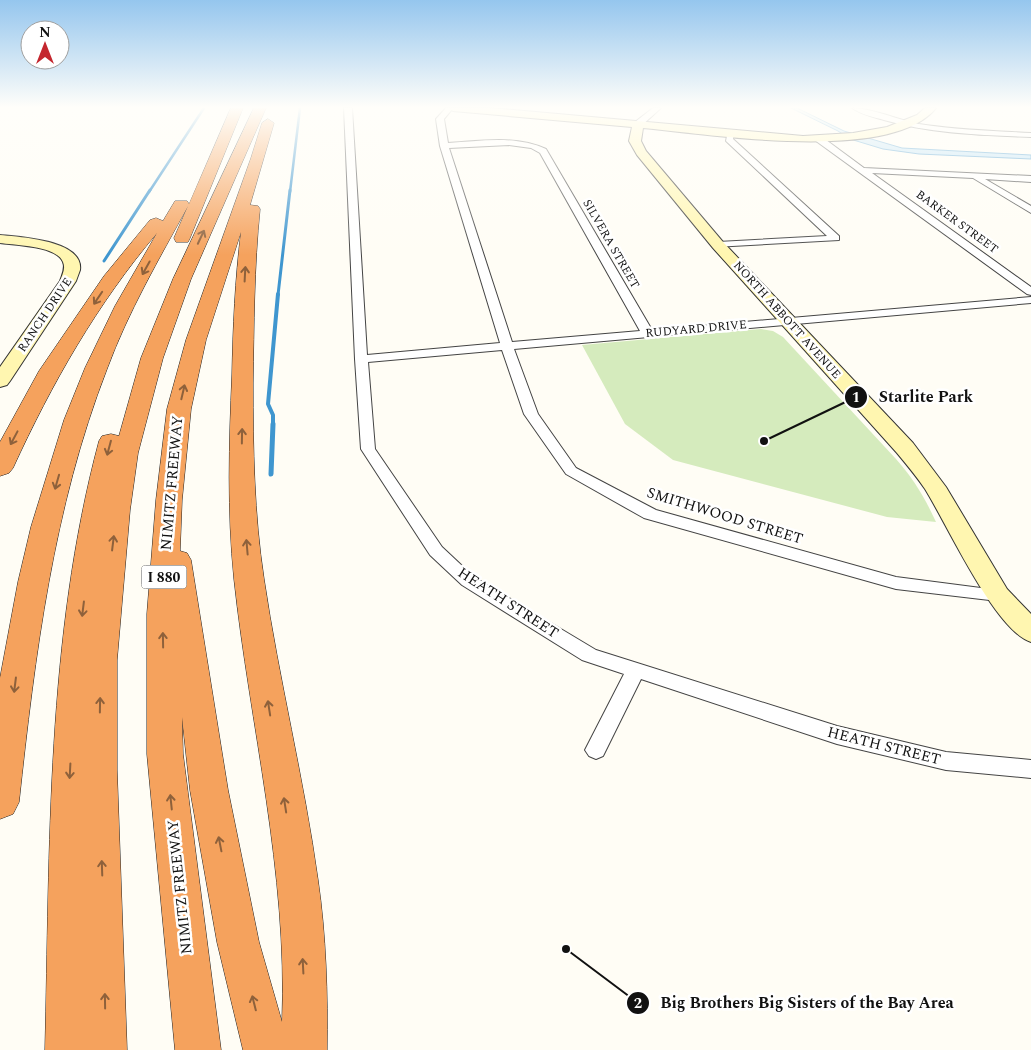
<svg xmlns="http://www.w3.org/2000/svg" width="1031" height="1050" font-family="Spectral,serif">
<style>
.green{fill:#d5ebbd}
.water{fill:#b9e0f7;stroke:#3f96cf}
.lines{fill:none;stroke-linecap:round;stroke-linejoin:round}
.stream-far3{stroke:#3f96cf;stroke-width:2.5}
.stream-far2{stroke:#3f96cf;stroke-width:3}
.stream-far1{stroke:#3f96cf;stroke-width:4}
.stream{stroke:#3f96cf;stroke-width:5}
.street-casing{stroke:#444;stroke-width:2}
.secondary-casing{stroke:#333;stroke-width:2}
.highway-casing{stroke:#222;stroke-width:1}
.street{fill:#fff;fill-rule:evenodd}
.secondary{fill:#fff6b0;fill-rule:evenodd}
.highway{fill:#f5a25d;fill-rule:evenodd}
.oneway{stroke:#8e613b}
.labels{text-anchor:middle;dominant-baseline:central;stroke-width:5;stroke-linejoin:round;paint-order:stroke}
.far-street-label{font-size:12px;fill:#111;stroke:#fff}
.shield{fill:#fff;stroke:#585858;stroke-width:1}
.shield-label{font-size:14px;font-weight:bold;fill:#111}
.street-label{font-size:15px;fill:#111;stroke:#fff}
.leader{fill:none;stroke:#111;stroke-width:2}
.callout-dot{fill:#111;stroke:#fff;stroke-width:2}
.mark-label{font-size:15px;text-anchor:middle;font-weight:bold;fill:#fff}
.callout-label{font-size:16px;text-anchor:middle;font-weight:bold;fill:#111;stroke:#fff;stroke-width:5;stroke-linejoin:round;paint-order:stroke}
</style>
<rect width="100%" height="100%" fill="#fffdf5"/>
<path class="green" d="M761 329 773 331 783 337 896 459C913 478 925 498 936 522L887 517 673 460 625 424 582 345Z"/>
<path class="water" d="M791 108H797L844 131 902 148 1031 155V159L919 154 883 149 850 139 838 131Z"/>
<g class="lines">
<path class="stream-far3" d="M149 192 204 108
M290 192 300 108"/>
<path class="stream-far2" d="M104 261 150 190
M278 295 290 190"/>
<path class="stream-far1" d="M273 426V415L268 404 278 294"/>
<path class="stream" d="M271 474 273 424"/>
<g class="street-casing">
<path id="street" d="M344 108H352L367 355 500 343 440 146 436 119 446 108H453L444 119 448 143C481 141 515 135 546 149L652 330 1031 297V303L514 349 538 414 576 468 656 510 896 577 1004 591 1007 595 1004 599 998 601 896 589 644 518 566 474 524 414 502 350 368 362 375 449 442 547 474 577 596 650 837 726 946 752 1031 760V778L946 770 837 744 641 679 603 756 596 759 589 756 585 750 624 674 582 660 462 585 430 555 361 449 355 359ZM509 145 531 148 540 153 640 331 512 342 449 148Z
M653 108H661L641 126H635V122Z
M852 108C872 108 898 120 919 124 956 130 994 131 1031 133V137C982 135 932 134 884 120 873 117 860 114 852 108Z
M728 131H734L733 139 839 236V240L714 247V243L718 242 827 236 726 141Z
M816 137H822L864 168 1031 176V182L985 179 1031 206V213L973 178 872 173 1031 287V295L1027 294 816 141Z"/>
</g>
<g class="secondary-casing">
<path id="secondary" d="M448 108H490L803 136 853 133 887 127 917 115 925 108H936C891 164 709 134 643 128L641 141 646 151 723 242 913 443 946 487 1007 589 1031 614V642C995 631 947 524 925 489 917 477 907 465 897 453L713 248 637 155 629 141 632 127 453 111Z
M0 235C19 237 84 240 80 270 79 273 77 278 76 281L10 381 7 385 0 387V367L60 281C62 275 66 269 63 262 57 246 15 245 0 243Z"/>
</g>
<g class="highway-casing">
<path id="highway" d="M231 108H243L190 238 188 242H176L174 238 188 206C159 259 128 312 107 369 53 508 35 655 19 802L13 814 0 819V678L18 582 31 527 64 420 85 368 115 306 157 233C97 304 52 383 13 468L9 473 0 476V442L39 371 104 276 150 220 156 218 163 221 175 201H187L189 204Z
M254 108H266L191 279 163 358 138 453 130 510 117 660V770L127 1050H45C50 847 46 639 99 441L102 436 111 434 119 436 141 358 173 279Z
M268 119 274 123 250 205 258 206 260 209C254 267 254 325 253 383 253 448 254 514 264 579 279 680 304 779 318 880 326 934 328 996 327 1050H243L217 942 190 790 182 717 183 754 221 1050H175L147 754V614L156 500 167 409 186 340 251 158 262 123ZM241 232C235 280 233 327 232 375 229 443 227 511 234 579 250 726 288 872 282 1022L259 942 228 790 191 560 187 553 180 551 182 500 191 409 206 340Z"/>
</g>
<use href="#street" class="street"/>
<use href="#secondary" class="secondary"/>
<use href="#highway" class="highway"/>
</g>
<defs><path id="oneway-shaft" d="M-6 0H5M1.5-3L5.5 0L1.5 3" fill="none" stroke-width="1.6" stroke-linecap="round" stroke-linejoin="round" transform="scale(1.25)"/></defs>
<g class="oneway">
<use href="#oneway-shaft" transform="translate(201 237) rotate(-65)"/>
<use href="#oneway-shaft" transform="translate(146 268) rotate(119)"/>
<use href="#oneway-shaft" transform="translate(245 274) rotate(-87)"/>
<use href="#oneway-shaft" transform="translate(98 298) rotate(124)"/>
<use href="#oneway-shaft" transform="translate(183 392) rotate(-77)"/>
<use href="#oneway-shaft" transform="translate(242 436) rotate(-89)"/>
<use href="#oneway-shaft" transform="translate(14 438) rotate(118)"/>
<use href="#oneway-shaft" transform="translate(109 448) rotate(105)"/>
<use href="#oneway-shaft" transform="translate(57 482) rotate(106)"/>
<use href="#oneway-shaft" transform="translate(113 543) rotate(-83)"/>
<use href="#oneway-shaft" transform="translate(247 547) rotate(-95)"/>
<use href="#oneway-shaft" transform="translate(83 609) rotate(97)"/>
<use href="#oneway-shaft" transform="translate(163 640) rotate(-91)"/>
<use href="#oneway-shaft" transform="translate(15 685) rotate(97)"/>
<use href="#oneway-shaft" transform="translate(100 705) rotate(-89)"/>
<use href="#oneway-shaft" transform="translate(269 708) rotate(-99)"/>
<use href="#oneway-shaft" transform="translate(70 771) rotate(93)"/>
<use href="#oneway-shaft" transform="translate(171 802) rotate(-96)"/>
<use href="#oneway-shaft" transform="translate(285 805) rotate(-99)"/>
<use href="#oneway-shaft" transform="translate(220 844) rotate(-101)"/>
<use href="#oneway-shaft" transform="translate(102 868) rotate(-92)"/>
<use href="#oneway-shaft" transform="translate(303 966) rotate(-93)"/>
<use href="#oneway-shaft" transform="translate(105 1001) rotate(-91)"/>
<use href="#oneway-shaft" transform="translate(254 1003) rotate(-104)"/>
</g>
<linearGradient id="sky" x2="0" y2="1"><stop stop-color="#95c6ee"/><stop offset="0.42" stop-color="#fffefa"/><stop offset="1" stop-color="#fffefa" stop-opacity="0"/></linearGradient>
<rect width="1031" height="255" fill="url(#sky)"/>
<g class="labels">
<g class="far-street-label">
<text transform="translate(957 222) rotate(36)">BARKER STREET</text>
<text transform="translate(611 244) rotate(60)">SILVERA STREET</text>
<text transform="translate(45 315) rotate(-56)">RANCH DRIVE</text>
<text transform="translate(787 320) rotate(48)">NORTH ABBOTT AVENUE</text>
<text transform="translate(696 329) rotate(-5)">RUDYARD DRIVE</text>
</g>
<rect class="shield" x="141.5" y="565.5" width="45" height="23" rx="4"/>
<g class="shield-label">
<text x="164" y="577">I 880</text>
</g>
<g class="street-label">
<text transform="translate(172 483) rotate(-85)">NIMITZ FREEWAY</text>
<text transform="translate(725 516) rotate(17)">SMITHWOOD STREET</text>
<text transform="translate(508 603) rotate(33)">HEATH STREET</text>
<text transform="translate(884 746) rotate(14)">HEATH STREET</text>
<text transform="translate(180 887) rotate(-96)">NIMITZ FREEWAY</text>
</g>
</g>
<path class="leader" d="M764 441L856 397M566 949L638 1003"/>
<g class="callout-dot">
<circle cx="764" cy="441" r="5"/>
<circle cx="566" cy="949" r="5"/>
<circle cx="856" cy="397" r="12"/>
<circle cx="638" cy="1003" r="12"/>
</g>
<g class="mark-label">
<text x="856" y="402">1</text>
<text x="638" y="1008">2</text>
</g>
<g class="callout-label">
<text x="926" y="402">Starlite Park</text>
<text x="807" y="1008">Big Brothers Big Sisters of the Bay Area</text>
</g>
<g transform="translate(45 45)"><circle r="24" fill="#ffffff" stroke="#a0a0a0"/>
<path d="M0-4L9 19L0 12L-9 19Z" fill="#c4262e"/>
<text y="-8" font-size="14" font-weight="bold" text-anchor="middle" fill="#111111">N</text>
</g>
</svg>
